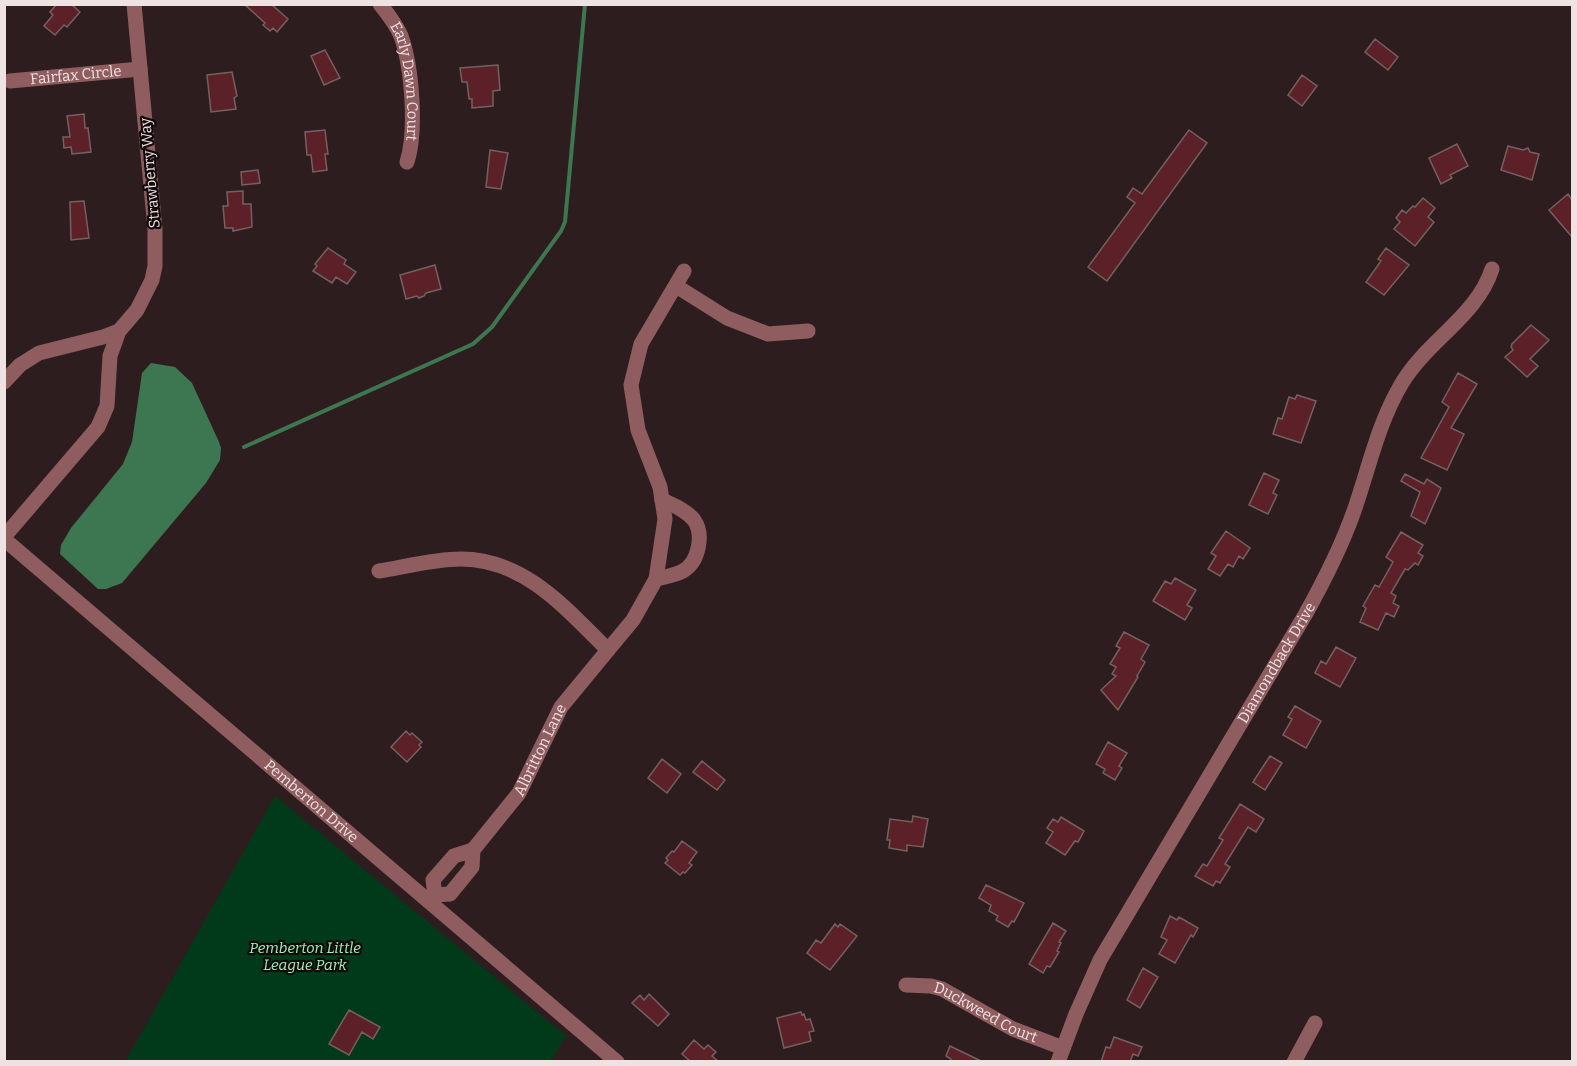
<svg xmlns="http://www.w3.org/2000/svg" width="1577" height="1066" font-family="Bitter,serif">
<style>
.green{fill:#003a1b}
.water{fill:#3d7751}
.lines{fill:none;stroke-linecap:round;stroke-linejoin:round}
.stream{stroke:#3d7751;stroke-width:4}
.building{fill:#5c2128;stroke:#756061;stroke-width:1.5}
.minor{stroke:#8f5d60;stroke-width:15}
.labels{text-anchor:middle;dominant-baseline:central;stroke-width:4.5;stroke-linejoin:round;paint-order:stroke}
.street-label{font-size:15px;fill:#eee2e2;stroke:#11090a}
.park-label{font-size:15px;font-style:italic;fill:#9df3b8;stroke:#11090a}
</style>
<rect width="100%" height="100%" fill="#2e1d1e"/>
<path class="green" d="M275 796 566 1036 551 1061 125 1062Z"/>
<path class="water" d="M151 363 175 367 192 383 219 442 221 448 220 460 206 483 122 583 106 589H98L60 554 61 545 71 528 123 464 132 442 142 373Z"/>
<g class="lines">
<path class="stream" d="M244 447 473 344 492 327 561 231 565 222 585 4"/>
</g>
<path class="building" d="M57 4H71L80 12 67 27 64 25 55 35 44 26 53 15 50 12Z
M244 4H271L288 19 277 32 273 28 270 31 263 25 265 23Z
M1375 39 1398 57 1388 70 1365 52Z
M325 50 340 78 324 85 311 56Z
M498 65 500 90 493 91V106L472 108V99H469L467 82H462L460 68Z
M232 72 237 96 234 98 236 109 211 112 207 75Z
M1302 75 1317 86 1302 106 1288 95Z
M84 114 85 128H88L91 152 72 154 71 147 64 148 63 137H70L67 116Z
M325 130 328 154H325L327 170 313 172 311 155H307L305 132Z
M1189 130 1207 143 1107 281 1088 267 1135 203 1127 197 1133 188 1142 194Z
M1457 144 1468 166 1450 175 1452 178 1441 184 1429 158Z
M1508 146 1523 150 1528 148 1530 152 1539 154 1532 180 1501 170Z
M490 150 508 153 501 189 486 187Z
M258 170 260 183 242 185 241 172Z
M243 191V204H251L252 227 233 231V228H225L223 206H228L227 192Z
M1568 194 1572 200V237L1549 210Z
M1423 198 1435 208 1428 217 1434 222 1415 246 1394 229 1400 222 1396 218 1402 210 1406 213 1413 206 1415 207Z
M84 201 89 238 71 240 70 202Z
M328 248 346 260 344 264 356 272 347 284 336 277 332 283 313 271 317 266 315 264Z
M1386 248 1409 265 1384 295 1366 282 1381 261 1378 259Z
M435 265 441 289 426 293 424 296 419 298 417 296 406 299 400 275Z
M1531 325 1549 340 1530 359 1538 366 1527 377 1505 357 1513 350 1511 347 1512 344Z
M1458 373 1477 384 1451 428 1464 434 1447 470 1421 458 1449 407 1442 402Z
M1297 395 1316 401 1301 443 1273 434 1278 418 1282 419 1289 397 1295 399Z
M1264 473 1279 480 1273 493 1277 495 1268 514 1249 505Z
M1405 474 1424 484 1427 479 1441 488 1425 524 1411 516 1420 492 1401 481Z
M1226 531 1250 548 1243 559 1239 556 1233 567 1228 564 1220 576 1208 569 1216 556 1211 553Z
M1401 532 1423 545 1418 553 1423 556 1418 565 1415 563 1408 570 1405 569 1391 593 1396 596 1393 603 1399 606 1394 617 1386 613 1378 630 1360 622 1366 608 1363 606 1375 585 1379 587 1393 562 1386 557Z
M1175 578 1196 590 1187 605 1192 608 1185 620 1153 601 1165 581 1171 584Z
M1124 632 1149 645 1141 659 1145 662 1137 676 1138 677 1118 710 1101 690 1116 676 1112 674 1116 667 1110 664 1120 648 1116 646Z
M1336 647 1356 658 1340 687 1315 673 1321 661 1326 664Z
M1295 706 1321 721 1306 748 1283 735 1292 719 1288 717Z
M406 731 410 735 412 733 422 742 419 745 421 747 407 762 391 747Z
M1108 742 1127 753 1119 766 1122 768 1115 780 1103 773 1105 769 1096 764Z
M1270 756 1282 763 1265 790 1253 782Z
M662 759 681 774 667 793 648 778Z
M702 761 725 780 717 790 693 772Z
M1240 804 1264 819 1256 832 1248 827 1225 864 1230 867 1220 883 1216 881 1213 886 1195 876 1203 864 1207 866 1223 840 1219 838Z
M913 816 928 819 923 847 907 845V851L889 848 890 840H887L890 819 912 822Z
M1061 817 1084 831 1078 842 1075 841 1065 855 1046 843 1053 832 1047 828 1053 819 1058 822Z
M682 841 697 852 689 863 692 865 685 873 683 872 680 875 665 863 668 860 666 858 672 851 674 852Z
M986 885 1024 903 1014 922 1012 921 1008 927 996 920 998 916 989 911 991 905 979 898Z
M1170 916 1177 920 1179 917 1198 928 1193 937 1191 935 1175 963 1159 954 1167 940 1161 937Z
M1053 923 1066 931 1059 942 1061 943 1057 951 1059 952 1050 967 1047 966 1043 973 1029 964Z
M835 924 838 927 840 924 857 936 830 970 807 953 816 940 821 943Z
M1143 968 1158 977 1140 1008 1127 1000Z
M649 994 669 1014 658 1026 632 1003 640 995 644 1000Z
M349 1010 380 1027 373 1039 362 1032 349 1055 329 1044Z
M801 1012 802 1015 804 1014 806 1020 810 1019 814 1031 809 1032 811 1041 784 1048 777 1018Z
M1114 1037 1142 1047 1138 1056 1133 1054 1130 1062H1101L1106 1047 1110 1048Z
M694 1040 704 1049 708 1045 716 1052 712 1056 719 1062H691L682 1054Z
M950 1046 983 1062H950L951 1059 946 1056Z"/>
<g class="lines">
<g class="minor">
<path id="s1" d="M380 4C388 14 396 24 401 36 412 67 417 131 407 162"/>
<path id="s2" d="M10 81 140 69"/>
<path d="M676 286 727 318 768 334 808 331"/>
<path d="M4 382 20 365 39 353 103 337 119 331"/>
<path d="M4 537 98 427 107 406 110 356 119 331 137 310 152 280 155 266V229L134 4"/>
<path id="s3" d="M4 539 617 1062"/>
<path d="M379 571C404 567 435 559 461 559 525 559 566 609 608 650L633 620 656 579 665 519 660 487 638 430 631 385 641 344 684 271"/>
<path d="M656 579C665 577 676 575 683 571 699 562 704 534 694 520 686 510 673 505 662 500"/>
<path id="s4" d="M435 895 450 894 472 867 473 850 519 793 561 707 608 650"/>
<path d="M429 901 435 895 433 880 454 856 473 850"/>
<path id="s5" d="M906 985 931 986 942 989 1013 1029 1063 1048"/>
<path id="s6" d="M1058 1062 1076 1014 1100 960 1305 615C1324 581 1341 548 1354 511 1369 468 1378 423 1402 383 1427 341 1477 316 1492 269"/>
<path d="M1294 1062 1315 1023"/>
</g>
</g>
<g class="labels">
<g class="street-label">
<text stroke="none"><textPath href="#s2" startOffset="66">Fairfax Circle</textPath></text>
<text stroke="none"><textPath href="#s1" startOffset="84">Early Dawn Court</textPath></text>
<text transform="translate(150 173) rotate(-95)">Strawberry Way</text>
<text stroke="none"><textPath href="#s6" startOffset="456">Diamondback Drive</textPath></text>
<text stroke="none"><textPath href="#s4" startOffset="188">Albritton Lane</textPath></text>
<text stroke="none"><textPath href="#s3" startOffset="404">Pemberton Drive</textPath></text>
<text stroke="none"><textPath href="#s5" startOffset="86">Duckweed Court</textPath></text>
</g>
<g class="park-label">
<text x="305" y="948">Pemberton Little<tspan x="305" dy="17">League Park</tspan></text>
</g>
</g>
<rect width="1577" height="1066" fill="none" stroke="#eee2e2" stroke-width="12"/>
</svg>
